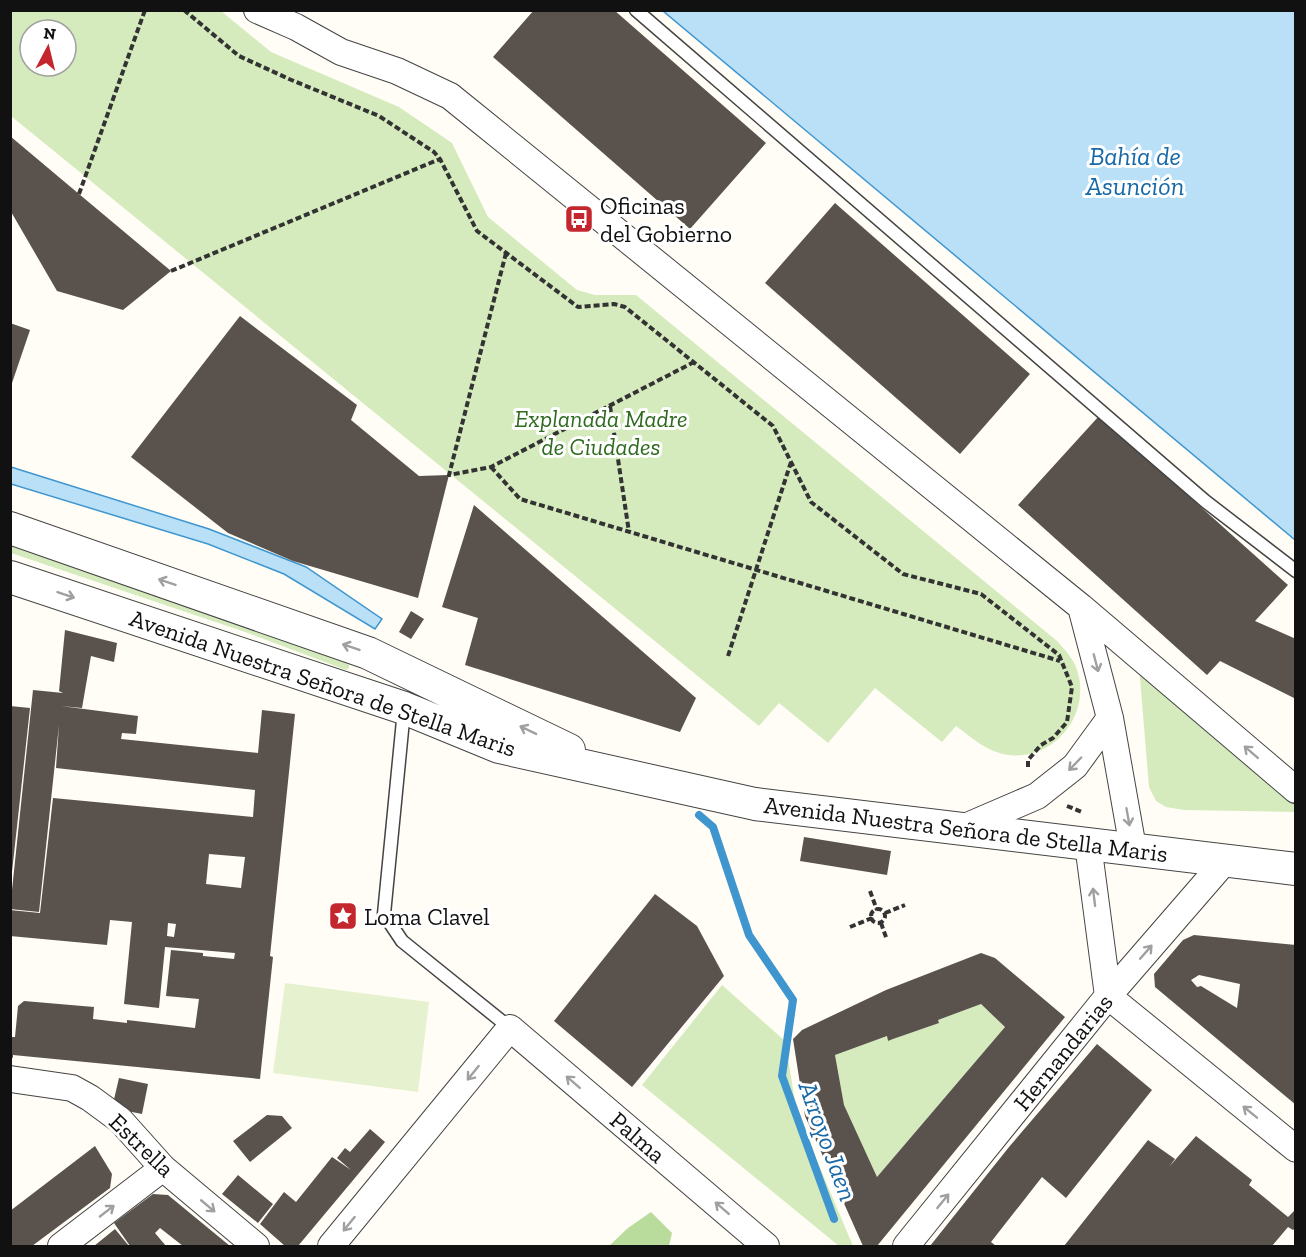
<svg xmlns="http://www.w3.org/2000/svg" width="1306" height="1257" font-family="'Zilla Slab',serif">
<style>
.green{fill:#d5ebbd;fill-rule:evenodd}
.forest{fill:#b9dc9c}
.pitch{fill:#e6f2cf}
.water{fill:#b9e0f7;stroke:#3f96cf;stroke-width:1.5}
.lines{fill:none;stroke-linecap:round;stroke-linejoin:round}
.stream{stroke:#3f96cf;stroke-width:8}
.building{fill:#5a524d;fill-rule:evenodd}
.service-casing{stroke:#444;stroke-width:15}
.minor-casing{stroke:#444;stroke-width:28}
.tertiary-casing{stroke:#444;stroke-width:34}
.path{stroke:#333;stroke-width:4;stroke-dasharray:6 3;stroke-linecap:butt}
.service{stroke:#fff;stroke-width:12}
.minor{stroke:#fff;stroke-width:26}
.tertiary{stroke:#fff;stroke-width:32}
.oneway{stroke:#a0a0a0}
.labels{text-anchor:middle;dominant-baseline:central;stroke-width:6;stroke-linejoin:round;paint-order:stroke}
.poi-label{font-size:24px;fill:#111;stroke:#fff;text-anchor:start}
.park-label{font-size:24px;font-style:italic;fill:#2f6b1f;stroke:#fff}
.street-label{font-size:24px;fill:#111;stroke:#fff}
.water-label{font-size:26px;font-style:italic;fill:#1768a6;stroke:#fff}
</style>
<rect width="100%" height="100%" fill="#fffdf5"/>
<path class="green" d="M10 11H221L271 52 399 107 452 143 488 217 577 290 595 295H636L1057 641C1064 649 1072 657 1076 667 1094 713 1053 765 1003 754 985 750 971 737 956 726L942 742 875 688 828 743 779 703 759 726 11 116ZM30 30H66V66H30Z
M10 546 249 625 349 663V668L346 670 248 633 11 553Z
M1139 666 1295 794V812L1184 810 1166 807 1156 801 1149 787Z
M722 985 785 1041 797 1113 853 1246H839L642 1085Z
M981 1004 1005 1027 877 1177 844 1105 835 1055 887 1036 888 1041 893 1039 938 1023V1020Z"/>
<path class="forest" d="M651 1212 672 1233 669 1246H609L628 1228Z"/>
<path class="pitch" d="M285 983 429 1002 418 1092 273 1073Z"/>
<path class="water" d="M663 11H1295V540Z
M11 467 209 529 306 567 382 619 375 629 284 574 208 544 11 484Z"/>
<g class="lines">
<path class="stream" d="M699 815 713 827 749 935 793 1000 782 1076 834 1219"/>
</g>
<path class="building" d="M534 10H614L766 143 690 229 493 57Z
M10 136 79 194 171 271 123 310 57 291 10 210Z
M835 203 1030 374 960 454 765 283Z
M240 316 357 405 351 420 419 476 449 475 418 598 293 561 228 533 131 457Z
M10 323 30 330 11 386H10Z
M1099 416 1288 585 1255 621 1296 639V699L1220 661 1207 675 1018 505Z
M474 505 696 698 680 732 465 665 478 618 442 607Z
M411 611 424 619 411 639 399 632Z
M65 630 117 643 114 662 91 656 82 708 61 706 138 716 136 734 122 733 121 739 258 753 262 710 295 714 270 956 273 957 260 1079 13 1055V1058L10 1057V1037H15L18 1006 24 1001 94 1007 93 1019 127 1023V1020L195 1028 199 999 166 996 171 950 203 953V956L234 959 235 953 165 947 159 1008 124 1004 132 922 110 920 107 945 10 936V910L40 913 53 798 253 817 255 790 56 768 59 725 39 912 10 909 33 690 63 693 59 691ZM209 854 245 857 241 888 206 884ZM168 923 176 924 174 937 167 936Z
M10 706 30 708 12 872H10Z
M804 837 891 851 887 875 800 861Z
M655 894 697 926 724 976 632 1087 554 1021Z
M1194 935 1296 945V1105L1155 987 1154 974 1183 940ZM1199 975 1240 984 1237 1008 1201 986 1197 987 1191 980Z
M981 953 995 958 1065 1017 877 1246H863L805 1116 793 1039 802 1030 886 990ZM981 1004 1005 1027 877 1177 844 1105 835 1055 887 1036 888 1041 893 1039 939 1023 938 1020Z
M1097 1044 1152 1090 1066 1198 1042 1177 991 1242 996 1246H930L1009 1147Z
M119 1078 148 1084 142 1114 112 1108Z
M267 1115 282 1116 292 1128 250 1162 233 1141Z
M370 1129 385 1142 298 1246H285L260 1224 284 1192 296 1202 332 1157 351 1170 337 1158 345 1148 350 1152Z
M1196 1136 1252 1180 1249 1185 1288 1217 1294 1211 1296 1212V1227L1293 1230 1288 1227 1272 1246H1064L1148 1140 1175 1159 1169 1167Z
M95 1146 112 1174 110 1188 32 1246H12L10 1211Z
M238 1175 273 1204 258 1223 222 1194Z
M153 1194 168 1195 230 1246H183L160 1228 155 1233 166 1246H130L114 1223Z
M115 1229 129 1246H94Z"/>
<g class="lines">
<g class="service-casing">
<path id="service" d="M636 10 1205 501 1296 571
M404 710 384 914 402 941 510 1028"/>
</g>
<g class="minor-casing">
<path id="minor" d="M257 10 296 27 341 52 397 71 450 96 1081 607 1296 790
M1081 607 1110 718 1133 848
M958 830 1037 796 1075 766 1110 718
M1088 844 1108 996 1296 1149
M10 1079 72 1088 90 1098 120 1120 163 1168 256 1246
M61 1246 163 1168
M331 1246 510 1028 766 1246
M906 1246 1108 996 1225 861"/>
</g>
<g class="tertiary-casing">
<path id="tertiary" d="M10 528 368 653 569 750
M10 577 404 708 499 747 755 804 1296 869"/>
</g>
<path class="path" d="M184 10 239 56 289 79 379 116 434 152 440 159 477 231 578 307 614 304 625 307 773 426 811 502 903 574 981 594 1059 655 1072 687 1067 722 1053 738 1041 745 1028 760V770
M79 194 145 10
M506 253 449 475 491 467 694 362
M171 271 440 159
M610 406 629 532
M491 467 520 499 1060 661
M728 656 791 462
M1067 806 1082 812
M870 891 877 910
M871 916a7 7 0 1 1 14 0a7 7 0 1 1-14 0Z
M885 913 905 905
M881 923 887 940
M850 927 872 918"/>
<use href="#service" class="service"/>
<use href="#minor" class="minor"/>
<use href="#tertiary" class="tertiary"/>
</g>
<defs><path id="oneway-shaft" d="M-6 0H5M1.5-3L5.5 0L1.5 3" fill="none" stroke-width="1.6" stroke-linecap="round" stroke-linejoin="round" transform="scale(1.5)"/></defs>
<g class="oneway">
<use href="#oneway-shaft" transform="translate(167 582) rotate(-161)"/>
<use href="#oneway-shaft" transform="translate(66 595) rotate(19)"/>
<use href="#oneway-shaft" transform="translate(351 647) rotate(-161)"/>
<use href="#oneway-shaft" transform="translate(1096 663) rotate(75)"/>
<use href="#oneway-shaft" transform="translate(528 730) rotate(-154)"/>
<use href="#oneway-shaft" transform="translate(1251 752) rotate(-139)"/>
<use href="#oneway-shaft" transform="translate(1075 764) rotate(134)"/>
<use href="#oneway-shaft" transform="translate(1128 817) rotate(80)"/>
<use href="#oneway-shaft" transform="translate(1094 897) rotate(-97)"/>
<use href="#oneway-shaft" transform="translate(1146 952) rotate(-49)"/>
<use href="#oneway-shaft" transform="translate(473 1073) rotate(129)"/>
<use href="#oneway-shaft" transform="translate(573 1082) rotate(-139)"/>
<use href="#oneway-shaft" transform="translate(1250 1112) rotate(-141)"/>
<use href="#oneway-shaft" transform="translate(943 1201) rotate(-51)"/>
<use href="#oneway-shaft" transform="translate(208 1206) rotate(40)"/>
<use href="#oneway-shaft" transform="translate(722 1208) rotate(-139)"/>
<use href="#oneway-shaft" transform="translate(107 1211) rotate(-38)"/>
<use href="#oneway-shaft" transform="translate(349 1224) rotate(129)"/>
</g>
<defs>
<g id="bus-square" transform="scale(1.5)"><rect x="-9" y="-9" width="18" height="18" rx="4" fill="#c4262e" stroke="#fff"/><path d="M-5-6H5V4H4V6H2V4H-2V6H-4V4H-5ZM-3.5-4V0h7V-4ZM-3.5 1.2v1.5H-2V1.2ZM2 1.2v1.5H3.5V1.2Z" fill="#fff"/></g>
<g id="sight-square" transform="scale(1.5)"><rect x="-9" y="-9" width="18" height="18" rx="4" fill="#c4262e" stroke="#fff"/><path d="M0-6L1.8-2.2L6-1.7L2.9 1.2L3.7 5.4L0 3.3L-3.7 5.4L-2.9 1.2L-6-1.7L-1.8-2.2Z" fill="#fff"/></g>
</defs>
<g fill-rule="evenodd">
<use href="#bus-square" x="579" y="219"/>
<use href="#sight-square" x="343" y="916"/>
</g>
<g class="labels">
<g class="poi-label">
<text x="600" y="205">Oficinas<tspan x="600" dy="28">del Gobierno</tspan></text>
<text x="364" y="916">Loma Clavel</text>
</g>
<g class="park-label">
<text x="601" y="418">Explanada Madre<tspan x="601" dy="28">de Ciudades</tspan></text>
</g>
<g class="street-label">
<text transform="translate(323 683) rotate(19)">Avenida Nuestra Señora de Stella Maris</text>
<text transform="translate(966 829) rotate(7)">Avenida Nuestra Señora de Stella Maris</text>
<text transform="translate(1063 1052) rotate(-51)">Hernandarias</text>
<text transform="translate(638 1137) rotate(41)">Palma</text>
<text transform="translate(142 1145) rotate(44)">Estrella</text>
</g>
<g class="water-label">
<text x="1135" y="156">Bahía de<tspan x="1135" dy="30">Asunción</tspan></text>
<text transform="translate(828 1141) rotate(70)">Arroyo Jaen</text>
</g>
</g>
<rect width="1306" height="1257" fill="none" stroke="#111111" stroke-width="24"/>
<g transform="translate(48 48) rotate(7)"><circle r="28" fill="#ffffff" stroke="#a0a0a0" stroke-width="1.5"/>
<path d="M0-4.5L10 22L0 15L-10 22Z" fill="#c4262e"/>
<text y="-9" font-size="16" font-weight="bold" text-anchor="middle" fill="#111111">N</text>
</g>
</svg>
